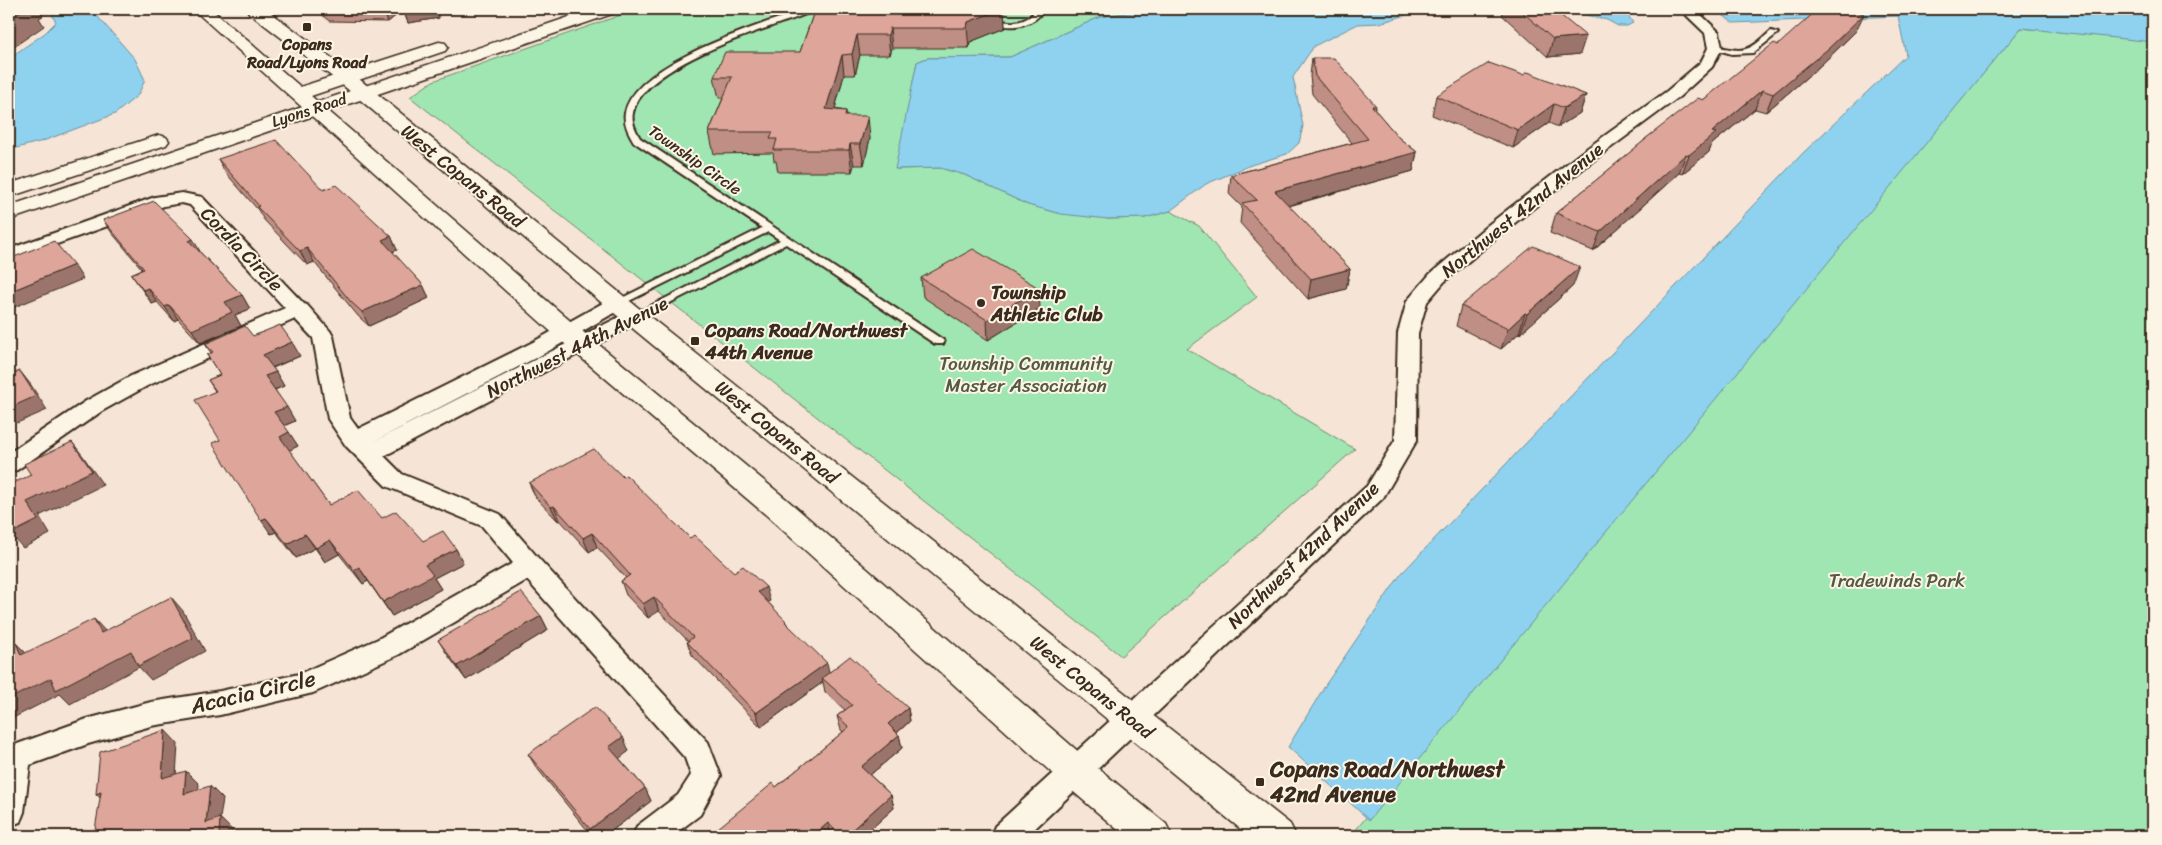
<svg xmlns="http://www.w3.org/2000/svg" width="2162" height="845" font-family="Sriracha,sans-serif">
<style>
.green{fill:#a0e6b2;stroke:#6e8868}
.water{fill:#8ed2f0;stroke:#6d8f9c}
.lines{fill:none;stroke-linecap:round;stroke-linejoin:round}
.service-casing{stroke:#3b2a1e;stroke-width:4}
.minor-casing{stroke:#3b2a1e;stroke-width:4}
.secondary-casing{stroke:#3b2a1e;stroke-width:3}
.primary-casing{stroke:#3b2a1e;stroke-width:3}
.service{fill:#fcf5e5;fill-rule:evenodd}
.minor{fill:#fcf5e5;fill-rule:evenodd}
.secondary{fill:#fcf5e5;fill-rule:evenodd}
.primary{fill:#fcf5e5;fill-rule:evenodd}
.wall{fill:#bf8e84;stroke:#3b2a1e}
.shaded-wall{fill:#9b746c;stroke:#3b2a1e}
.building{fill:#dea59a;stroke:#3b2a1e}
.poi-dot{fill:#3b2a1e;stroke:#fcf5e5;stroke-width:2}
.labels{text-anchor:middle;dominant-baseline:central;stroke-width:4;stroke-linejoin:round;paint-order:stroke}
.far-poi-label{font-size:16px;font-weight:bold;fill:#3b2a1e;stroke:#fcf5e5}
.far-street-label{font-size:16px;fill:#3b2a1e;stroke:#fcf5e5}
.street-label{font-size:19px;fill:#3b2a1e;stroke:#fcf5e5}
.poi-label{font-size:19px;font-weight:bold;fill:#3b2a1e;stroke:#fcf5e5;text-anchor:start}
.park-label{font-size:19px;fill:#545943;stroke:#fcf5e5}
.near-street-label{font-size:22px;fill:#3b2a1e;stroke:#fcf5e5}
.near-poi-label{font-size:22px;font-weight:bold;fill:#3b2a1e;stroke:#fcf5e5;text-anchor:start}
</style>
<rect width="100%" height="100%" fill="#f6e5d6"/>
<filter id="ink" filterUnits="userSpaceOnUse"><feTurbulence type="fractalNoise" baseFrequency=".02" numOctaves="2"/><feDisplacementMap in="SourceGraphic" scale="10" xChannelSelector="R" yChannelSelector="G"/><feConvolveMatrix kernelMatrix="1 2 1 2 8 2 1 2 1" color-interpolation-filters="sRGB"/></filter>
<g filter="url(#ink)">
<path class="green" d="M638 9H1152L1100 17 1010 57 927 58 917 62 896 169 940 168 965 175 1028 205 1108 219 1145 218 1170 211 1199 226 1257 297 1187 349 1355 449 1121 656 410 97 433 81Z
M2021 28 2153 41V836H1359L1354 832Z"/>
<path class="water" d="M49 9H91L135 59 145 80 138 95 115 114 43 141 9 150V58L45 33 56 22Z
M1152 9H1494H1455L1413 13 1380 23 1358 24 1314 46 1293 77 1303 126 1299 143 1287 154 1251 165 1206 184 1170 211 1145 218 1108 219 1061 214 1028 205 965 175 940 168 895 169 917 62 927 58 1010 57 1100 17Z
M1548 9H1624L1633 23 1627 26H1618L1607 20 1586 15Z
M1715 9H2107C2122 12 2138 9 2153 9V42L2021 28 1369 820 1288 747 1326 684 1401 574 1804 152 1906 55 1898 16 1733 23Z"/>
<g class="lines">
<g class="service-casing">
<path id="service" d="M805 9H815C803 17 785 21 772 26 736 38 640 72 633 113 631 122 636 131 640 138L943 340 944 342 943 344H935L786 244 638 319H630L629 317 780 240 768 232 621 305 617 306 612 303 762 228 634 142C629 134 623 123 625 113 634 62 761 25 805 9Z
M986 9H993L991 16C1004 24 1021 25 1033 14L1031 9H1037L1041 14C1026 30 1002 29 984 19L983 12Z
M1771 31 1778 33 1753 53 1732 54 1711 48 1715 46C1746 53 1748 52 1771 31Z"/>
</g>
<g class="minor-casing">
<path id="minor" d="M1680 9H1695L1719 32 1722 48 1712 67 1679 97 1594 160 1502 233 1444 282 1427 302 1418 333 1417 440 1383 498 1027 836H991L995 826 1367 486 1395 440 1398 333 1407 301 1430 274 1488 225 1582 152 1667 91 1701 62 1708 48 1705 33Z
M182 193 202 197 304 304 307 305 330 331 333 336 350 418 358 429 533 342 610 299 617 297 624 299 627 303 624 307 547 352 371 443 627 313 634 311 641 313 644 317 641 321 384 456 402 474 500 514 539 559 708 742 721 776 700 815 672 836H633L637 826 678 795 691 775 685 758 527 580 398 655 313 693 220 715 151 726 88 744 30 765 24 812 20 822 9 826V747L87 719 151 702 220 691 299 674 378 639 513 563 482 526 386 486 346 446 328 419 313 338 295 319 147 386 102 411 17 470 9 472V453L86 401 131 376 285 308 190 205 182 203 164 206 9 261V249L155 197Z"/>
</g>
<g class="secondary-casing">
<path id="secondary" d="M193 9H211L576 326 785 498 1088 760 1166 824 1172 836H1125L1062 782 765 514 558 338Z
M247 9H266L353 74 626 298 1290 824 1296 836H1249L608 308 339 82 249 13Z"/>
</g>
<g class="primary-casing">
<path id="primary" d="M593 9H618L615 13 9 220V206Z
M439 42 445 43 448 47 445 51 311 96 304 98 297 96 294 92 297 88Z
M159 135 166 137 169 141 166 145 9 197V184Z"/>
</g>
<use href="#service" class="service"/>
<use href="#minor" class="minor"/>
<use href="#secondary" class="secondary"/>
<use href="#primary" class="primary"/>
</g>
<path class="wall" d="M316 9H437L439 18 408 23 403 10 388 22 329 21Z
M815 9H1004L1005 28 970 42 969 48H892L890 55H860L855 75H844L835 109 846 111 847 116 870 138 864 165H854L852 172H778L776 161H774L773 153 714 154 709 132 723 98H719L714 77 800 52Z
M1504 9H1553L1580 54 1548 57 1502 15Z
M1856 31 1821 65 1766 112 1755 109 1712 144 1709 152 1682 174 1679 173 1593 251 1550 233 1556 213 1644 141 1645 139 1703 100 1778 45Z
M1312 58 1376 106 1375 110 1399 138 1417 152 1413 171 1289 206 1350 269 1346 289 1308 299 1240 223 1242 207 1229 194 1231 175 1352 143 1312 94 1310 76Z
M1523 75 1586 95 1580 113 1558 127 1549 123 1513 148 1432 115 1436 96Z
M218 159 323 190 391 236 397 250 392 252 423 285 429 298 369 326 358 316 314 262 307 265 264 220 258 210 225 172Z
M103 220 201 253 242 295 250 309 235 315 241 326 200 343 178 319 174 321 157 302 152 304 131 274 142 269 112 233Z
M921 278 1040 308 988 340 923 297Z
M1573 286 1520 334 1519 333 1501 349 1456 326 1461 306Z
M253 336 300 356 273 368 284 386 275 390 295 421 284 426 298 446 289 450 329 505 382 518 423 541 456 549 463 563 434 578 441 589 392 616 368 581 363 584 339 554 325 562 315 548 296 558 276 532 271 534 220 440 215 391 208 380 220 375 207 355 211 353 205 344Z
M623 477 690 538 770 601 768 602 829 672 908 708 910 721 897 733 899 735 902 748 870 775 891 795 894 808 863 836H702L712 833 776 787 843 732 841 730 837 716 845 710 825 692 823 682 761 727 692 655 687 642 688 641 659 611 648 618 626 595 621 581 626 578 597 547 589 552 560 520 558 521 536 498 529 483Z
M541 616 548 630 466 680 447 654 438 640Z
M629 751 619 758 645 788 651 801 605 836H592L536 767 528 754Z"/>
<path class="shaded-wall" d="M18 9H39L43 16 39 18 44 26 9 50V18Z
M385 9H404L388 22 383 10Z
M420 9H437L439 18 408 23 404 12Z
M1002 9H1004L1005 28 970 42 969 48 967 28 968 22Z
M1864 14 1856 31 1821 65 1766 112 1773 94Z
M890 28 892 48 890 55 888 35Z
M857 35 860 55 855 75 852 54Z
M1586 36 1580 54 1548 57 1553 39Z
M842 55 844 75 829 130 826 109Z
M1762 90 1755 109 1712 144 1709 152 1682 174 1689 155 1712 132Z
M1586 95 1580 113 1558 127 1564 108Z
M1554 104 1549 123 1513 148 1518 130Z
M868 116 870 138 864 165 860 144Z
M850 144 854 165 852 172 849 150Z
M1417 152 1413 171 1272 210 1275 191Z
M1686 154 1679 173 1593 251 1600 232Z
M391 236 397 250 388 253 382 240Z
M193 239 201 253 197 254 189 241Z
M307 248 314 262 307 265 300 251Z
M74 265 83 279 12 308 9 305V292Z
M1580 267 1573 286 1520 334 1527 314Z
M1350 269 1346 289 1308 299 1311 279Z
M423 285 429 298 369 326 362 312Z
M148 288 157 302 152 304 143 290Z
M1039 288 1040 308 988 340 987 320Z
M242 295 250 309 235 315 241 326 200 343 192 330 225 302Z
M169 305 178 319 174 321 165 307Z
M1525 313 1519 333 1501 349 1508 329Z
M292 342 300 356 271 368 263 355Z
M20 371 31 385 47 410 17 423 11 415 9 416V408Z
M276 372 284 386 274 390 265 376Z
M287 407 295 421 283 426 274 412Z
M289 432 298 446 288 451 280 437Z
M72 442 83 456 103 485 39 516 50 534 23 548 16 540 9 544V529L27 502Z
M554 506 560 520 558 521 551 507Z
M266 518 276 532 271 534 261 520Z
M592 533 597 547 589 552 583 538Z
M305 534 315 548 296 558 287 544Z
M330 540 339 554 325 562 316 548Z
M456 549 463 563 434 578 441 589 392 616 383 602 425 565Z
M359 567 368 581 363 584 354 570Z
M766 587 770 601 762 606 758 592Z
M171 597 183 611 205 651 151 680 139 667 70 704 60 694 9 720V699Z
M654 597 659 611 648 618 643 604Z
M541 616 548 630 466 680 457 666Z
M94 619 107 633H101Z
M16 643 30 657 21 655Z
M827 663 830 676 822 678 823 682 761 727 756 713Z
M908 708 910 721 891 738 888 724Z
M165 730 178 744 175 792 162 778Z
M899 735 902 748 864 780 861 767Z
M623 737 629 751 616 761 609 747Z
M186 771 199 784 197 808 184 794Z
M210 786 223 799 220 818 233 831V836H219L206 823Z
M645 788 651 801 605 836H594L590 829Z
M101 792 110 808 96 794Z
M891 795 894 808 863 836H845Z
M828 823 832 836H813Z"/>
<path class="building" d="M9 9H24L9 18Z
M323 9H385L383 10Z
M403 9H420L404 12Z
M815 9H1002L968 22 967 28H890L888 35H857L852 54 842 55 826 109 846 111 845 116H868L860 144H850L849 150H774L777 139H770L773 132H709L732 77H714L725 52H800Z
M1519 9H1553L1586 36 1553 39Z
M1818 9H1846L1864 14 1829 48 1773 94 1762 90 1712 132 1716 133 1689 155 1686 154 1600 232 1556 213 1646 139H1645L1698 98 1703 100 1774 43 1778 45Z
M1312 58H1334L1376 106H1372L1399 138 1417 152 1275 191 1350 269 1311 279 1242 203 1257 200 1231 175 1368 139 1315 76Z
M1489 63 1523 75 1528 72 1586 95 1564 108 1554 104 1518 130 1436 96Z
M276 140 323 190 336 185 391 236 382 240 423 285 362 312 351 302 307 248 300 251 257 207 259 206 218 159Z
M154 201 193 239 189 241 242 295 225 302 232 312 192 330 169 305 165 307 148 288 143 290 131 274 144 269 103 220Z
M54 241 74 265 9 292V259Z
M1533 246 1580 267 1527 314 1525 313 1508 329 1461 306Z
M973 249 1039 288 987 320 921 278Z
M280 325 292 342 263 355 276 372 265 376 287 407 274 412 289 432 280 437 329 505 358 490 382 518 396 511 423 541 443 531 456 549 425 565 433 575 383 602 359 567 354 570 330 540 316 548 305 534 287 544 266 518 261 520 212 443 220 440 195 400 216 391 208 380 220 375 207 355 213 352 205 344 245 326 253 336Z
M20 371 36 396 9 408V375Z
M72 442 92 471 27 502 38 520 10 534 9 532V485L31 475 24 464Z
M594 449 623 477 626 475 690 538 694 535 734 572 743 566 766 587 758 592 786 621 785 622 827 663 756 713 687 642 693 637 654 597 643 604 621 581 630 575 592 533 583 538 554 506 551 507 529 483Z
M521 592 541 616 457 666 438 640Z
M171 597 193 638 138 666 131 651 56 690 51 678 9 699V647L16 643 21 655 94 619 101 633Z
M850 656 908 708 888 724 899 735 861 767 891 795 845 836H841L828 823 813 836H702L709 830 712 833 773 783 776 787 849 727 837 716 852 705 822 678Z
M595 707 623 737 609 747 645 788 590 829 528 754Z
M165 730 162 778 186 771 184 794 210 786 206 823 220 818 219 836H133H134H94L101 792 96 794 100 752Z"/>
</g>
<g class="poi-dot">
<rect x="302" y="22" width="10" height="10" rx="2.5"/>
<circle cx="981" cy="303" r="5"/>
<rect x="690" y="336" width="10" height="10" rx="2.5"/>
<rect x="1255" y="777" width="10" height="10" rx="2.5"/>
</g>
<g class="labels">
<g class="far-poi-label">
<text x="307" y="44">Copans<tspan x="307" dy="18">Road/Lyons Road</tspan></text>
</g>
<g class="far-street-label">
<text transform="translate(309 110) rotate(-18)">Lyons Road</text>
<text transform="translate(695 160) rotate(35)">Township Circle</text>
</g>
<g class="street-label">
<text transform="translate(463 176) rotate(39)">West Copans Road</text>
<text transform="translate(1522 210) rotate(-39)">Northwest 42nd Avenue</text>
<text transform="translate(242 249) rotate(46)">Cordia Circle</text>
<text transform="translate(577 347) rotate(-27)">Northwest 44th Avenue</text>
<text transform="translate(777 432) rotate(39)">West Copans Road</text>
<text transform="translate(1303 555) rotate(-44)">Northwest 42nd Avenue</text>
<text transform="translate(1092 687) rotate(39)">West Copans Road</text>
</g>
<g class="poi-label">
<text x="991" y="292">Township<tspan x="991" dy="22">Athletic Club</tspan></text>
<text x="705" y="330">Copans Road/Northwest<tspan x="705" dy="22">44th Avenue</tspan></text>
</g>
<g class="park-label">
<text x="1026" y="363">Township Community<tspan x="1026" dy="22">Master Association</tspan></text>
<text x="1897" y="580">Tradewinds Park</text>
</g>
<g class="near-street-label">
<text transform="translate(253 692) rotate(-13)">Acacia Circle</text>
</g>
<g class="near-poi-label">
<text x="1270" y="769">Copans Road/Northwest<tspan x="1270" dy="25">42nd Avenue</tspan></text>
</g>
</g>
<rect width="2162" height="845" fill="none" stroke="#fcf5e5" stroke-width="30"/>
<rect x="15" y="15" width="2132" height="815" fill="none" stroke="#3b2a1e" stroke-width="2" filter="url(#ink)"/>
</svg>
